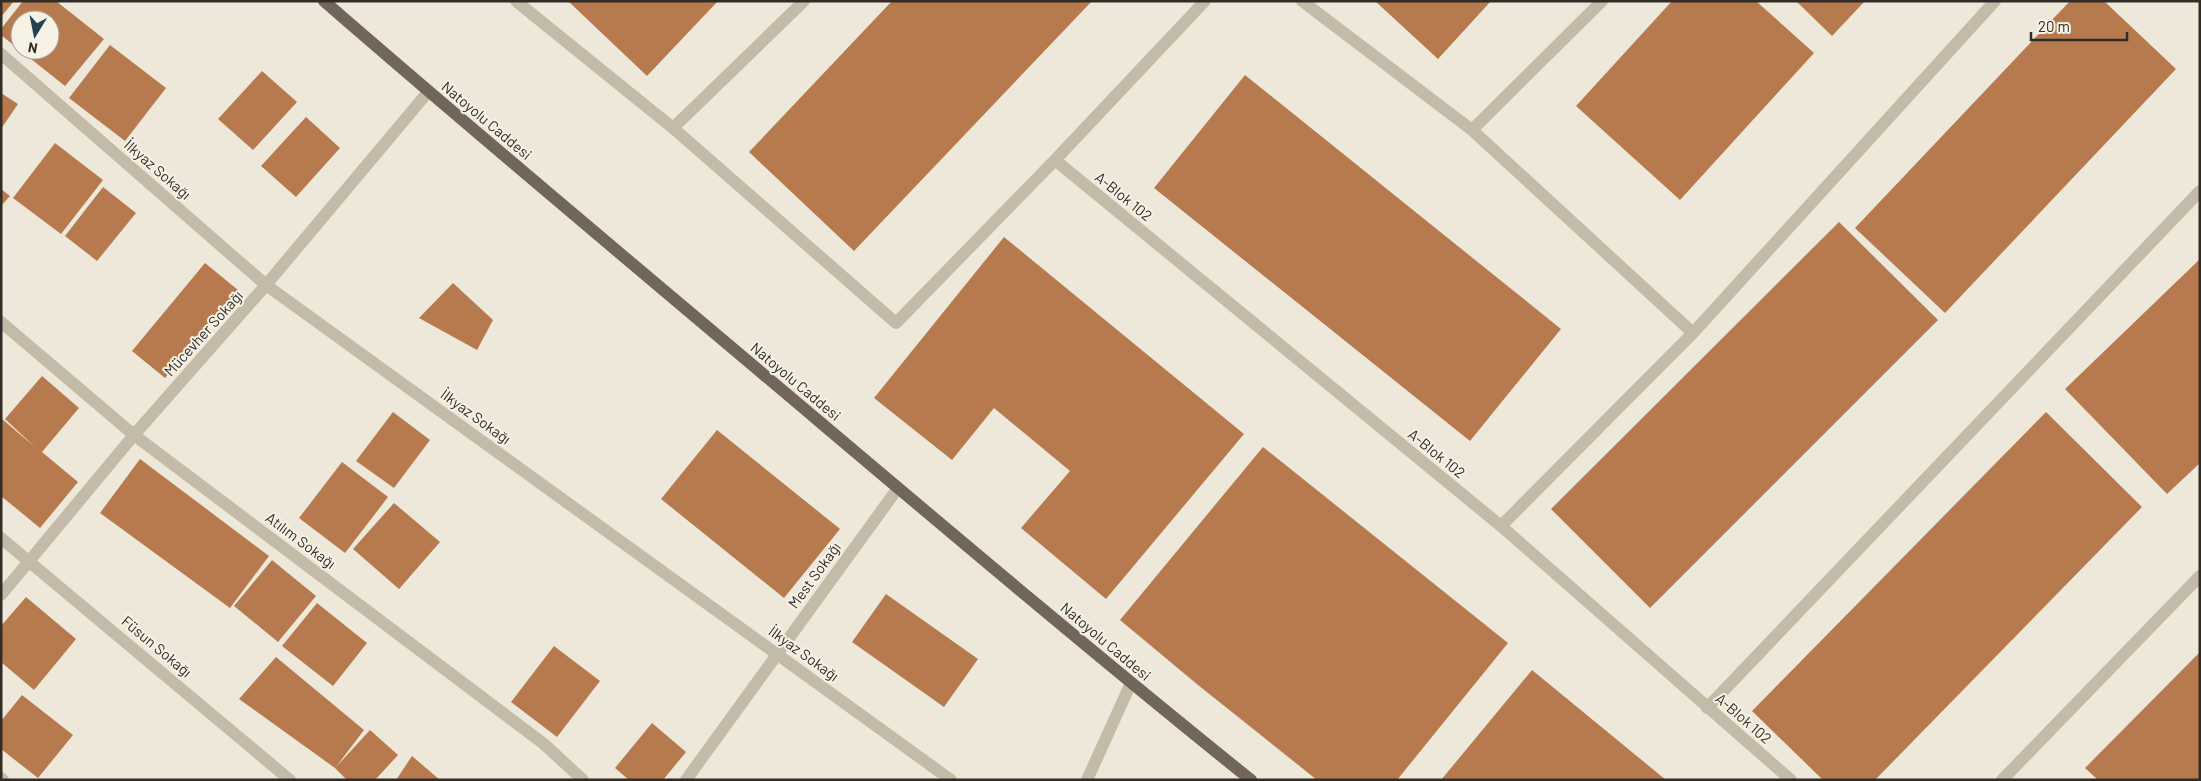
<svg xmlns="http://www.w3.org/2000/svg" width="2201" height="781" font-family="Barlow,sans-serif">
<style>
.building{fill:#b77a4f;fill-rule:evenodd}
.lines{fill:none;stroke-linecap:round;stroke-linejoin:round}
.minor{stroke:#c4baa8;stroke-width:12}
.major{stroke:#72665a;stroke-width:12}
.labels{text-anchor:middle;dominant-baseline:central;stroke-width:4;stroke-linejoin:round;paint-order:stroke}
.street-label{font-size:15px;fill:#322c27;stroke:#f6f2e6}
</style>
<rect width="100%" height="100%" fill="#eee8da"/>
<path class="building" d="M1 1H14L1 17Z
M23 1H56L104 39 65 86 1 35V29ZM20 20H50V50H20Z
M568 1H718L647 76Z
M892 1H1092L854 251 749 152Z
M1375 1H1491L1438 59Z
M1672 1H1756L1814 53 1680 200 1576 106Z
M1796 1H1865L1832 36Z
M2070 1H2104L2176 69 1945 313 1855 228Z
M110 45 166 88 125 141 69 98Z
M262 71 297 102 253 150 218 119Z
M1245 75 1561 329 1470 441 1154 188Z
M1 93 18 104 1 129Z
M306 117 340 148 296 197 261 166Z
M55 143 103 180 61 234 13 198Z
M103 187 136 213 97 261 65 236Z
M1 189 10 196 1 206Z
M1839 222 1938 320 1650 608 1551 509Z
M1004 237 1244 434 1106 599 1021 528 1070 471 994 408 952 460 874 398Z
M2200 259V463L2167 494 2065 389Z
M205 263 238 290 165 378 132 351Z
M453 283 493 320 477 350 419 318Z
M42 376 79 408 42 452 78 482 40 528 1 496V418L36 448 5 419Z
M393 412 430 440 394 488 356 461Z
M2046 412 2142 507 1875 780H1823L1752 711Z
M717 430 840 529 784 598 661 499Z
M1263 447 1508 643 1397 780H1317L1198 685 1120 620Z
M140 459 269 556 230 608 100 513Z
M342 462 388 497 345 553 299 518Z
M394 503 440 542 399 589 353 549Z
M272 560 316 596 278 642 234 606Z
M886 594 978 659 944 707 852 642Z
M26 597 76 639 34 690 1 662V626Z
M317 603 367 643 333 686 282 646Z
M554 646 600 681 557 737 511 702Z
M2200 652V780H2098L2085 768Z
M276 657 364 730 336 767 370 730 398 755 375 780H347L335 768 239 699Z
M1532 670 1666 780H1441Z
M22 695 73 735 38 778 1 749V721Z
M652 723 686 752 663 780H629L615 768Z
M412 756 440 780H396Z"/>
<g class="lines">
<path class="minor" d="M516 1 673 128 896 323 1055 160 1205 1
M1302 1 1472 130 1693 333
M1 54 266 285 951 780
M673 128 804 1
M1472 130 1602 1
M1055 160 1501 526 1791 780
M1 322 134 435 544 744 583 780
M1501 526 1693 333 1995 1
M1 538 290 780
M1 595 134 435 266 285 428 92
M1707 708 2200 191
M1 778 3 780
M686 780 898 488
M1087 780 1131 683
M2002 780 2200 576"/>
<path class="major" d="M324 1C471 129 621 254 769 379 929 514 1088 649 1251 780"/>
</g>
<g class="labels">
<g class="street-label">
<text transform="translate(487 120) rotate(40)">Natoyolu Caddesi</text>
<text transform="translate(158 169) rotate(41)">İlkyaz Sokağı</text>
<text transform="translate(1124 196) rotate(39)">A-Blok 102</text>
<text transform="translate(203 333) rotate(-48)">Mücevher Sokağı</text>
<text transform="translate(796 381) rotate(40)">Natoyolu Caddesi</text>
<text transform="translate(476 416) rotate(36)">İlkyaz Sokağı</text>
<text transform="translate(1437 453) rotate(39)">A-Blok 102</text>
<text transform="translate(301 540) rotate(37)">Atılım Sokağı</text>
<text transform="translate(814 575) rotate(-54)">Mest Sokağı</text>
<text transform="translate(1106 641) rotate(40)">Natoyolu Caddesi</text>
<text transform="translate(157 646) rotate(40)">Füsun Sokağı</text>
<text transform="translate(804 653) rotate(36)">İlkyaz Sokağı</text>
<text transform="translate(1744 718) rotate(41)">A-Blok 102</text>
</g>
</g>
<rect width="2201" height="781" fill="none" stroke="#322c27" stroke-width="5"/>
<g transform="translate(35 35) rotate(190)"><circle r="24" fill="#f6f2e6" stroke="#a8a39a"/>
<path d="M0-4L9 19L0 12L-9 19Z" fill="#22434e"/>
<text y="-8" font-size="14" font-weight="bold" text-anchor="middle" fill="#322c27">N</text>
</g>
<path d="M2031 32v8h96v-8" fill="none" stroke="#322c27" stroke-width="2.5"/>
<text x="2038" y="32" font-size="15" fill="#322c27" stroke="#f6f2e6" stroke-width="4" paint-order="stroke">20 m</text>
</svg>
